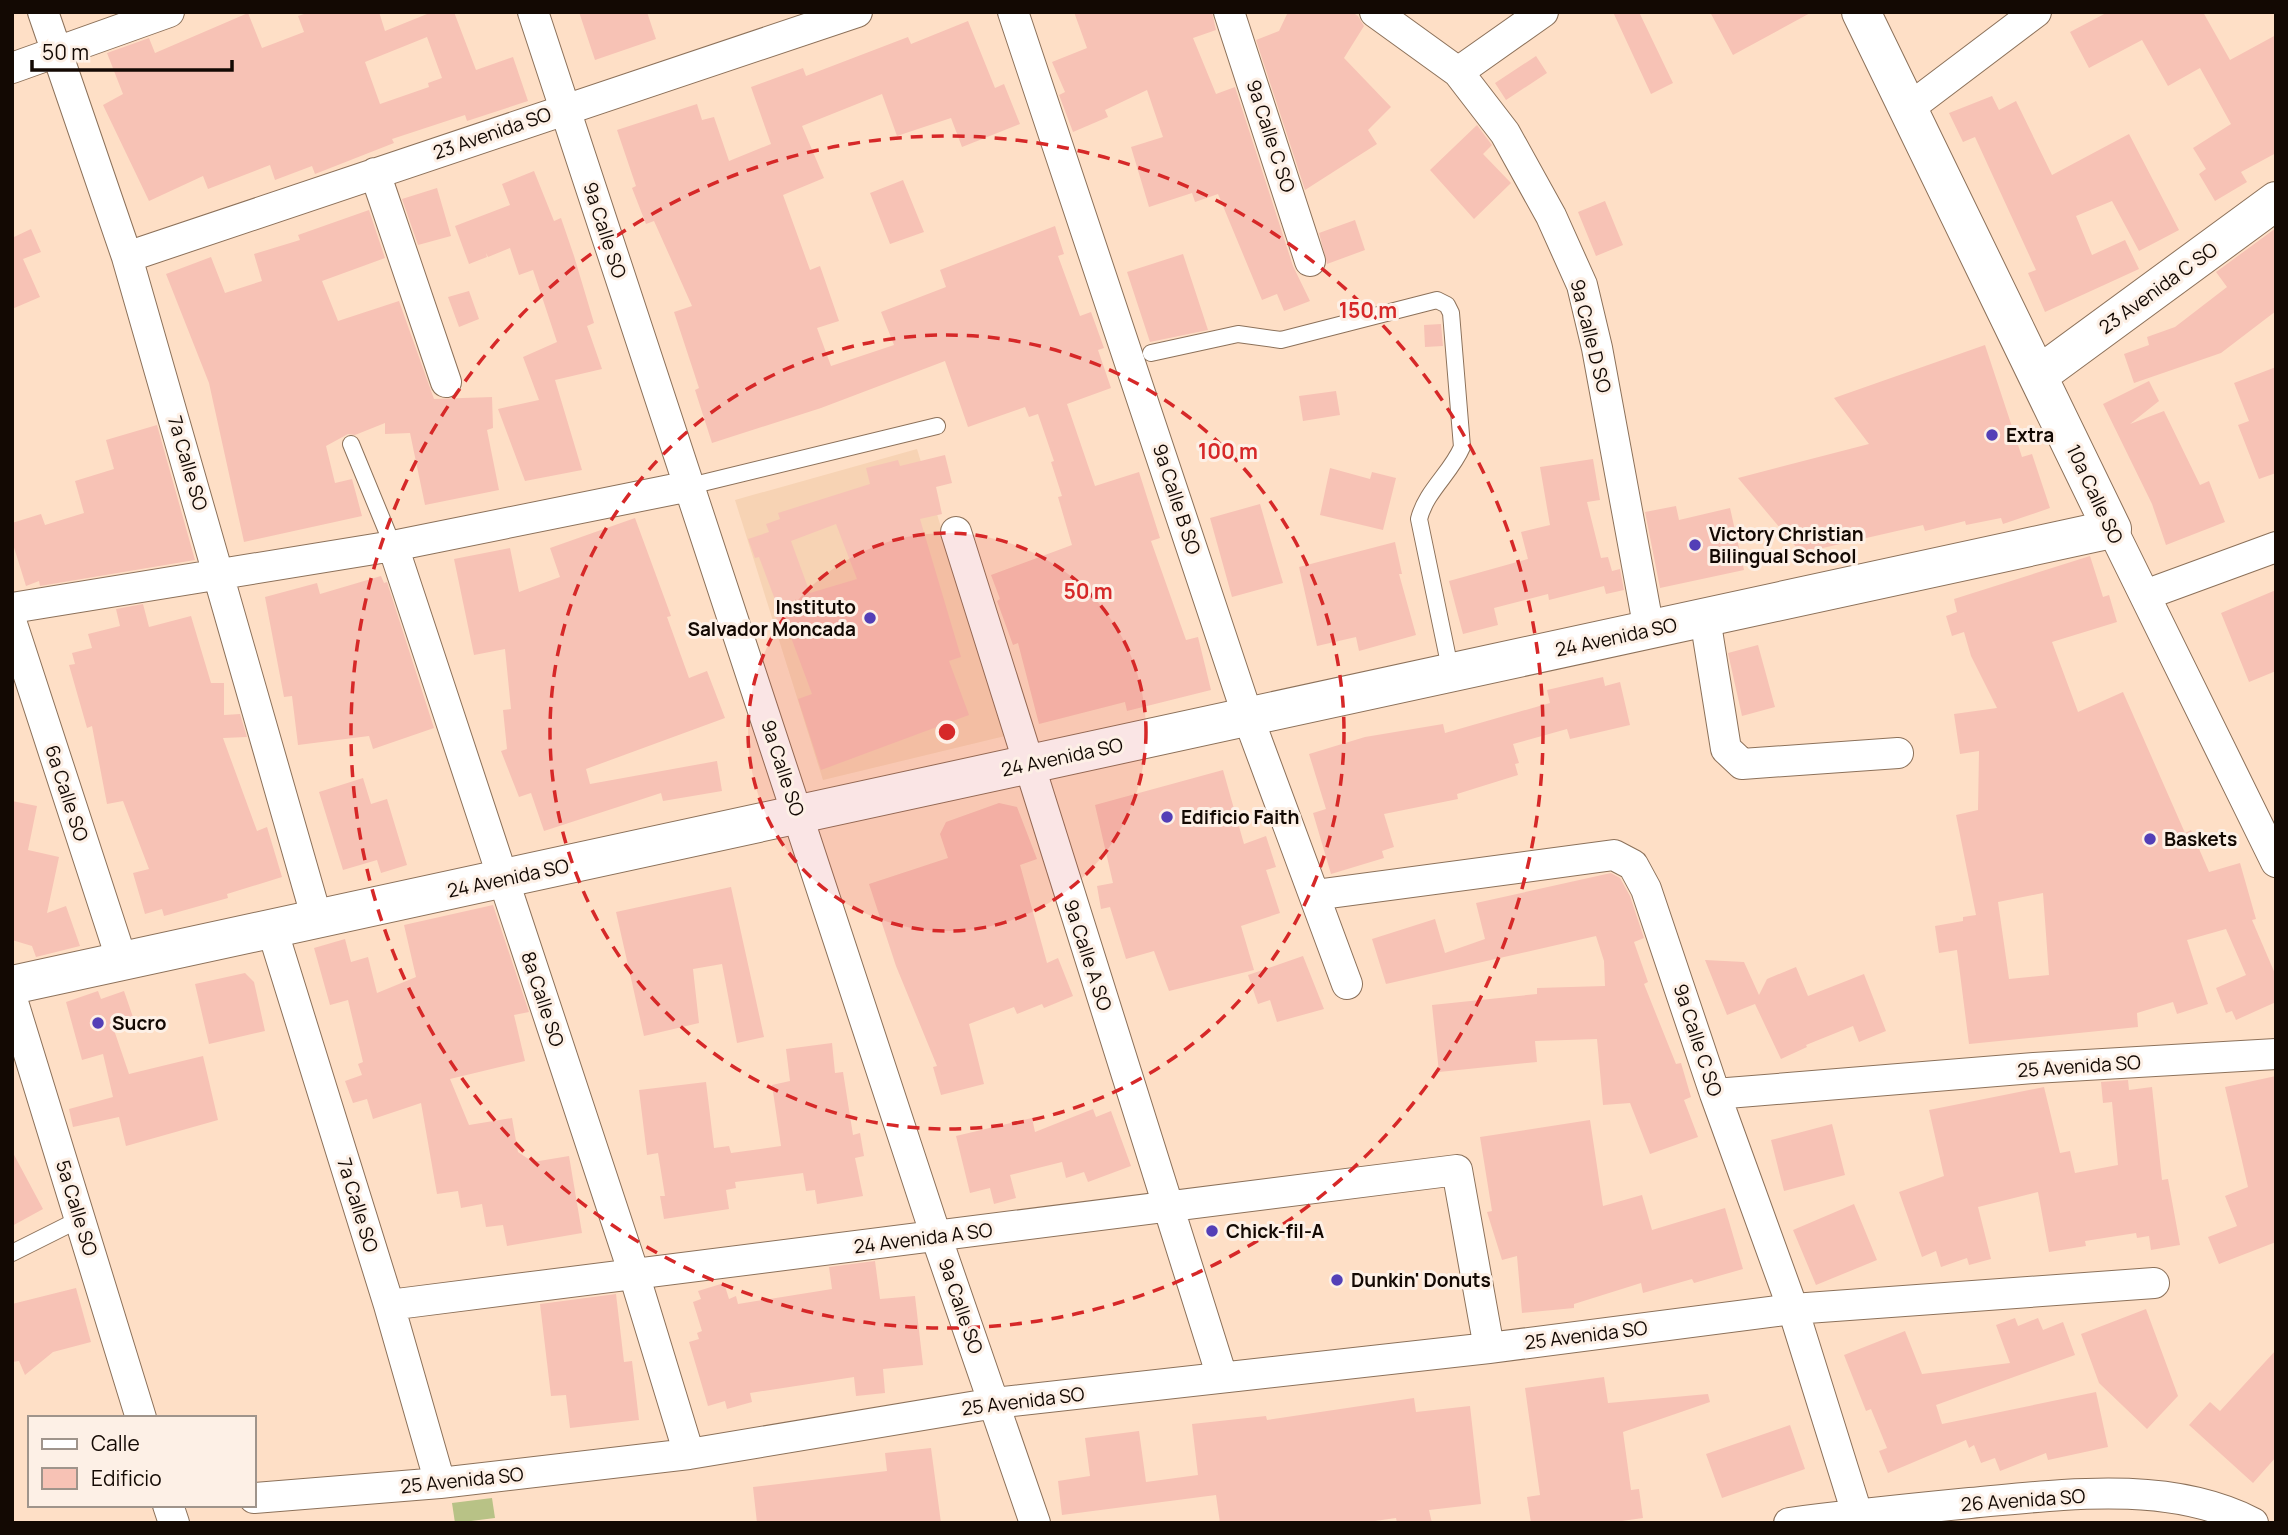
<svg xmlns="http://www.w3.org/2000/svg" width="2288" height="1535" font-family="Manrope,sans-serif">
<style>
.built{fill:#f7d3b4}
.water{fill:#b8c286}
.building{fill:#f7c2b5;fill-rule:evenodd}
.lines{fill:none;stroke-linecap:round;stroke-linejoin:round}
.service-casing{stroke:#8c715a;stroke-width:18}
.minor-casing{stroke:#8c715a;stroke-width:32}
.tertiary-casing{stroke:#8c715a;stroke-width:40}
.service{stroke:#fff;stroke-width:16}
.minor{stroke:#fff;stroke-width:30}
.tertiary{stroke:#fff;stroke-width:38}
.ring{fill:none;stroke:#d62828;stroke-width:3.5;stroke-dasharray:12 9}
.poi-dot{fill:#533fb7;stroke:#fdf0e6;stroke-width:2.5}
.labels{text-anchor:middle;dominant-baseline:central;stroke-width:6;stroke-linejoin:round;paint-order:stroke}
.street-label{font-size:19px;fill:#130903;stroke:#fdf0e6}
.poi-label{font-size:19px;font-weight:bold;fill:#130903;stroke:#fdf0e6;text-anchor:start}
.centre{fill:#d62828;stroke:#fdf0e6;stroke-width:3.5}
.ring-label{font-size:21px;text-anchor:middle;font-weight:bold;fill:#d62828;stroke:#fdf0e6;stroke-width:6;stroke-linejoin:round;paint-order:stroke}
</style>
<rect width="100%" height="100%" fill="#fedfc6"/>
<path class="built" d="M917 449 1005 736 823 780 735 500Z"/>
<path class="water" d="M492 1498 495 1518 455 1523 452 1503Z"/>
<path class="building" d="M310 12H379L385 31 432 12H454L476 70 513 57 528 101 467 121 465 115 392 139 394 143 315 174 312 166 275 180 270 165 208 189 203 176 149 201 103 105 123 94 107 53 149 38 155 53 248 13 262 48 304 32 298 16ZM427 37 442 78 428 83 429 87 380 104 365 62Z
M579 12H647L656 39 595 60Z
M1074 12H1212L1216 30 1193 38 1216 94 1235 87 1293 266 1310 301 1284 311 1277 294 1262 300 1218 194 1195 202 1192 193 1149 207 1131 147 1163 137 1147 90 1105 110 1108 117 1073 132 1059 95 1065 92 1052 62 1087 48Z
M1288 12H1352L1358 16 1364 26 1344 58 1391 107 1368 130 1377 144 1305 190 1256 40 1279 31Z
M1613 12H1639L1673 83 1651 94Z
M1710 12H1812L1733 55Z
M2108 12H2203L2230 60 2276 35V153L2241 172 2247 182 2215 201 2199 174 2206 169 2193 148 2231 124 2200 68 2168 86 2142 40 2089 68 2070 32Z
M968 21 995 88 1004 84 1020 124 962 147 951 118 897 136 882 94 802 126 824 178 783 195 810 270 820 266 839 321 817 328 831 366 894 345 881 312 946 287 940 270 1055 226 1064 254 1058 256 1080 316 1091 312 1104 348 1098 350 1111 388 1067 404 1095 486 1139 472 1160 538 1151 541 1186 640 1198 637 1211 690 1127 711 1125 702 1039 724 1018 643 1013 645 997 601 1000 599 991 575 1072 545 1058 497 1062 496 1051 462 1054 461 1038 414 1029 417 1025 407 968 427 945 361 821 408 712 443 695 390 699 388 674 312 692 306 654 221 646 224 632 188 636 186 617 130 697 104 702 120 714 117 729 161 771 144 751 87 803 68 806 76 908 37 911 44Z
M1536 56 1547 73 1506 100 1495 83Z
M1992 96 1999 110 2016 101 2052 175 2129 134 2179 230 2139 251 2112 201 2076 216 2092 255 2125 240 2139 269 2045 312 2028 273 2036 270 1975 137 1963 142 1949 113Z
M1477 125 1492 145 1483 154 1511 183 1474 219 1430 170Z
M534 171 554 221 561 218 574 256 594 323 587 326 602 369 555 380 582 470 525 481 498 409 539 400 523 357 557 342 533 270 519 275 510 248 488 257 486 253 487 257 469 264 455 226 510 205 502 184Z
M903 180 924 232 890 244 870 193Z
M437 188 451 236 418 245 402 199Z
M1605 201 1623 245 1596 256 1578 212Z
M369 210 385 258 322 281 338 321 399 301 434 399 492 397 493 428 487 430 499 490 425 505 410 433 385 434V423L355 435 348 434 326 446 335 483 352 479 362 516 244 542 209 383 166 274 211 257 225 293 262 281 254 254 300 240 298 235Z
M1355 220 1365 250 1327 264 1319 233Z
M2276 228V311L2221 353 2134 383 2124 354 2149 345 2147 337 2175 327 2227 287 2216 272Z
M31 229 41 252 23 259 40 297 12 309V233L14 237Z
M1183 254 1208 330 1150 342 1127 272Z
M469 291 479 319 459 327 448 297Z
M1441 324 1443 346 1425 347 1424 325Z
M1985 345 2022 457 2032 454 2050 508 2003 524 2001 518 1966 525 1965 521 1925 531 1923 525 1801 553 1738 478 1869 444 1834 398Z
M2276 367V473L2259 479 2238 425 2249 421 2234 383Z
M2149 381 2159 401 2130 424 2164 411 2200 485 2209 481 2225 522 2166 545 2152 504 2103 404Z
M1336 391 1340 415 1303 421 1299 396Z
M157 425 195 560 40 586 39 581 26 586 12 541V523L41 514 45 525 84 513 75 481 114 469 106 440Z
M945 455 952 483 936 487 942 514 920 519 961 657 949 661 969 715 821 770 798 699 812 694 789 632 782 635 775 615 780 613 759 557 755 558 748 539 769 532 766 524 780 519 778 513 870 484 866 468 898 460 900 466ZM836 524 857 579 810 593 791 541Z
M1593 459 1600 500 1587 502 1601 558 1608 557 1612 571 1620 569 1624 590 1606 594 1604 586 1549 600 1548 594 1494 608 1498 625 1463 634 1449 581 1528 559 1521 532 1550 525 1540 467Z
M1330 468 1370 479 1372 472 1396 478 1383 530 1320 515Z
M1260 504 1283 583 1232 597 1210 518Z
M1676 506 1679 520 1730 508 1744 570 1660 588 1645 512Z
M635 518 671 616 667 617 689 678 707 671 725 718 586 769 590 784 717 761 722 791 663 801 661 793 544 831 531 793 519 797 501 751 507 749 503 710 511 709 505 649 474 655 454 559 510 548 519 592 560 577 550 548Z
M1395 542 1402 574H1399L1416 635 1359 651 1356 637 1317 646 1299 567Z
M2090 556 2103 597 2109 595 2117 622 2052 642 2078 712 2123 692 2185 833 2191 830 2209 872 2240 863 2256 919 2252 920 2276 976V1002L2236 1020 2232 1011 2226 1013 2216 988 2246 975 2226 929 2187 940 2208 1004 2177 1014 2173 1002 2137 1013 2138 1027 1969 1044 1957 950 1939 953 1935 926 1963 921V917L1976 915 1956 815 1978 810 1979 751 1960 754 1954 714 1997 708 1971 656 1964 632 1952 636 1946 616 1957 612 1954 599ZM2043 893 2049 975 2009 979 1998 902Z
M381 576 384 583 387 582 434 728 373 749 369 736 298 745 292 696 284 697 265 597 317 583 320 594Z
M2276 590V671L2249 682 2221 613Z
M143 604 149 627 191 616 211 683H224V715L240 714 247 737 223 738 257 831 267 827 282 877 227 894 228 898 164 916 162 909 145 914 133 873 149 869 123 801 107 804 92 726 87 728 69 665 75 664 72 653 92 648 88 634 120 626 116 609Z
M1758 645 1775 707 1742 716 1728 653Z
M1603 677 1605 686 1620 682 1630 725 1570 739 1567 729 1513 744 1519 763 1515 764 1518 775 1457 794 1458 799 1384 814 1394 847 1382 851 1384 858 1331 874 1313 813 1326 809 1309 754 1365 737 1443 724 1445 733 1550 703 1547 690Z
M1223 770 1244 844 1266 836 1276 867 1266 870 1280 913 1241 926 1254 970 1169 991 1154 951 1126 959 1110 907 1101 909 1097 886 1113 883 1095 805Z
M363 778 371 804 387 799 407 865 381 873 377 860 343 870 319 792Z
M12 801 37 806 28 850 59 857 47 913 66 906 80 946 36 957 32 946 12 940Z
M999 803 1017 807 1037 859 1020 865 1047 963 1058 958 1073 996 1044 1008 1042 1004 1017 1014 1014 1007 969 1024 984 1084 941 1095 933 1067 937 1066 896 966 869 884 948 858 940 834 946 822Z
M1611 873 1620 878 1630 896 1644 938 1634 942 1648 982 1644 984 1676 1064 1681 1063 1691 1097 1684 1100 1698 1137 1650 1154 1630 1103 1603 1105 1597 1039 1535 1041 1537 1062 1439 1072 1432 1005 1537 994V988L1605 986 1604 961 1596 936 1386 984 1372 939 1435 919 1445 953 1485 939 1476 903Z
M731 887 764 1037 737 1043 722 964 693 969 699 1023 644 1036 616 912Z
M493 905 529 1012 514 1015 525 1061 450 1079 469 1125 512 1118 518 1152 533 1162 569 1156 582 1233 507 1246 503 1225 486 1227 482 1204 461 1208 458 1191 437 1194 421 1103 373 1119 367 1099 353 1103 345 1081 362 1075 358 1064 363 1062 348 1000 330 1005 314 948 345 939 351 962 368 957 377 993 416 977 404 925Z
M1303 956 1324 1009 1277 1022 1270 1000 1258 1004 1248 975Z
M1705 960 1744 962 1759 995 1767 979 1796 967 1808 996 1864 974 1886 1031 1859 1042 1853 1026 1806 1045 1807 1047 1781 1059 1755 1004 1727 1015Z
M245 973 254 982 265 1031 209 1044 195 984Z
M98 991 101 999 124 991 134 1020 113 1027 129 1074 203 1056 218 1120 126 1146 119 1117 73 1127 69 1109 113 1097 103 1054 82 1060 66 1002Z
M832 1043 835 1073 843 1072 853 1135 860 1133 864 1156 855 1158 863 1196 817 1204 815 1190 806 1191 803 1173 735 1182 736 1188 726 1190 729 1209 664 1219 660 1196H665L658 1153 647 1155 639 1090 706 1082 714 1148 729 1146 731 1153 781 1146 772 1085 790 1081 786 1049Z
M2276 1076V1242L2219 1264 2208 1237 2237 1226 2225 1196 2248 1187 2225 1087Z
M2128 1080 2129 1090 2152 1087 2162 1180 2168 1179 2180 1245 2151 1250 2149 1236 2137 1238 2136 1233 2085 1241 2086 1246 2049 1252 2038 1192 1978 1207 1991 1259 1969 1265 1967 1258 1941 1267 1936 1251 1922 1257 1899 1192 1944 1176 1929 1110 2044 1087 2060 1153 2070 1151 2075 1173 2118 1165 2112 1102 2103 1103 2101 1082Z
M1093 1109 1096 1117 1111 1111 1131 1166 1088 1182 1084 1172 1066 1178 1062 1162 1010 1175 1016 1198 994 1204 990 1188 970 1193 956 1136 1032 1118 1035 1132Z
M1590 1120 1603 1206 1642 1195 1652 1230 1725 1208 1743 1269 1694 1283 1692 1279 1643 1293 1641 1283 1574 1304V1308L1522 1313 1517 1256 1502 1260 1487 1212 1492 1211 1480 1137Z
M1832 1124 1845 1175 1784 1191 1771 1140Z
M12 1151 43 1209 12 1226Z
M1854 1204 1877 1260 1816 1285 1793 1230Z
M875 1261 880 1299 915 1296 923 1365 883 1369 885 1393 856 1396 854 1377 750 1393 752 1402 727 1409 725 1401 708 1406 689 1342 699 1339 697 1333 702 1331 693 1302 701 1299 698 1291 724 1283 729 1299 736 1296 738 1304 832 1289 829 1267Z
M76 1288 91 1342 53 1352 25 1375 19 1361 12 1362V1304Z
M616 1294 624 1362 632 1361 639 1420 570 1428 566 1395 551 1396 540 1304Z
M2146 1309 2178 1396 2147 1429 2099 1383 2081 1334Z
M2015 1318 2018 1326 2038 1318 2043 1330 2063 1322 2075 1355 1936 1405 1942 1424 2096 1392 2108 1447 2048 1460 2046 1453 2000 1471 1995 1458 1981 1463 1974 1445 1969 1448 1966 1440 1888 1473 1879 1451 1887 1448 1871 1409 1866 1411 1844 1355 1905 1331 1922 1374 2010 1363 1996 1325Z
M2276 1350V1457L2253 1483 2189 1425 2210 1402 2220 1411Z
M1604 1377 1608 1403 1708 1394 1710 1402 1623 1432 1631 1490 1639 1489 1643 1518 1608 1523H1531L1527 1497 1540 1495 1525 1388Z
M1414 1398 1416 1412 1470 1406 1481 1504 1429 1510 1432 1523H1397L1396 1518 1361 1523H1220L1216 1495 1062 1515 1058 1481 1090 1476 1085 1438 1139 1431 1146 1482 1198 1475 1192 1424 1266 1416 1267 1420Z
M1790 1425 1805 1469 1722 1498 1706 1454Z
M931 1448 941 1523H757L753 1487 887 1471 885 1453Z"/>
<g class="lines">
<g class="service-casing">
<path id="service" d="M1151 353 1238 334 1281 340 1437 300 1447 305 1451 313 1462 447C1451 473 1426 491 1419 519L1451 673
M351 444 393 546
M690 486 937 426
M12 1253 80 1219"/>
</g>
<g class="minor-casing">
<path id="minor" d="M43 12 127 257 317 919
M533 12 936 1236 1035 1523
M1013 12 1248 717 1347 984
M1229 12 1310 261
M1375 12 1458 72 1505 133 1551 216 1582 285 1597 348 1649 630
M12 68 169 12
M1458 72 1543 12
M1909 108 2036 12
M375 173 446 382
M127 257 857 12
M2112 529 2276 862
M956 532 1222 1377
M393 546 634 1274 689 1454
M2145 595 2276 547
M12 608 393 546 690 486
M1705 618 1726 749 1742 764 1898 753
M12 624 122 961
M1315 895 1614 855 1633 865 1646 889 1715 1094 1793 1309 1860 1523
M272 929 389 1305 440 1483
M12 999 141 1418
M1715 1094 2034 1068 2276 1054
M389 1305 1457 1170 1489 1348
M254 1498 440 1483 689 1454 995 1403 1489 1348 1793 1309 2154 1283
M168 1505 174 1523
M1789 1523C1849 1515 1909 1509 1970 1503 2061 1495 2168 1479 2253 1523"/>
</g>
<g class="tertiary-casing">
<path id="tertiary" d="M2039 375 2276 201
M12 985 2112 529 1861 12"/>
</g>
<use href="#service" class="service"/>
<use href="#minor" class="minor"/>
<use href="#tertiary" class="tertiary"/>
</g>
<circle cx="947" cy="732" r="199" fill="#d62828" fill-opacity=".12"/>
<g class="ring">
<circle cx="947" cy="732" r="199"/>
<circle cx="947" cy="732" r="397"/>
<circle cx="947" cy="732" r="596"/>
</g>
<g class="poi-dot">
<circle cx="1992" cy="435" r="7"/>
<circle cx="1695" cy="545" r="7"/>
<circle cx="870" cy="618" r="7"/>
<circle cx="1167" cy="817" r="7"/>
<circle cx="2150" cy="839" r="7"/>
<circle cx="98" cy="1023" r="7"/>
<circle cx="1212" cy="1231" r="7"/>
<circle cx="1337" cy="1280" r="7"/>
</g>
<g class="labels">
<g class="street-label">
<text transform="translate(492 133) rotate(-19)">23 Avenida SO</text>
<text transform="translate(1271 136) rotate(72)">9a Calle C SO</text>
<text transform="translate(605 230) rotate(72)">9a Calle SO</text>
<text transform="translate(2158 288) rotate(-36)">23 Avenida C SO</text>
<text transform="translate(1591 336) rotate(76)">9a Calle D SO</text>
<text transform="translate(188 463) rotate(74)">7a Calle SO</text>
<text transform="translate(2095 494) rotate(65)">10a Calle SO</text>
<text transform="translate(1177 499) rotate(72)">9a Calle B SO</text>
<text transform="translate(1616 637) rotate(-12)">24 Avenida SO</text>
<text transform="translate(1062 757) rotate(-12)">24 Avenida SO</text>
<text transform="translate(783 768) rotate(72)">9a Calle SO</text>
<text transform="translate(67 793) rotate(72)">6a Calle SO</text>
<text transform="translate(508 878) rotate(-12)">24 Avenida SO</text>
<text transform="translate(1088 955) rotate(72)">9a Calle A SO</text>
<text transform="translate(543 999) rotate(72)">8a Calle SO</text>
<text transform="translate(1698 1040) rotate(72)">9a Calle C SO</text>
<text transform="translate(2079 1066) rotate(-4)">25 Avenida SO</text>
<text transform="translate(358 1205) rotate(73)">7a Calle SO</text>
<text transform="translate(77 1208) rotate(73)">5a Calle SO</text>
<text transform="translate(923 1238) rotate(-7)">24 Avenida A SO</text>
<text transform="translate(961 1306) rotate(71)">9a Calle SO</text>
<text transform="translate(1586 1335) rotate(-7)">25 Avenida SO</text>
<text transform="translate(1023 1401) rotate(-7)">25 Avenida SO</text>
<text transform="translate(462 1480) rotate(-6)">25 Avenida SO</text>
<text transform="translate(2023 1500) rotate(-4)">26 Avenida SO</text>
</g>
<g class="poi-label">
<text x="2006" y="435">Extra</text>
<text x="1709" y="534">Victory Christian<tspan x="1709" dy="22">Bilingual School</tspan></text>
<text x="856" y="607" text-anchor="end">Instituto<tspan x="856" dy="22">Salvador Moncada</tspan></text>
<text x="1181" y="817">Edificio Faith</text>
<text x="2164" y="839">Baskets</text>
<text x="112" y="1023">Sucro</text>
<text x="1226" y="1231">Chick-fil-A</text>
<text x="1351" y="1280">Dunkin' Donuts</text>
</g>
</g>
<circle cx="947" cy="732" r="10" class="centre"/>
<g class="ring-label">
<text x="1368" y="318">150 m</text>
<text x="1228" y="459">100 m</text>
<text x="1088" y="599">50 m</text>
</g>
<rect width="2288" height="1535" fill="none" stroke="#130903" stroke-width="28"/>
<rect x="28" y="1416" width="228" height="91" fill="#fdf0e6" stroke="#9f948b" stroke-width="2"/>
<rect x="42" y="1439" width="35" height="10" fill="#ffffff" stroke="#9f948b" stroke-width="2"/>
<text x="91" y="1451" font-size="21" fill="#130903">Calle</text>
<rect x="42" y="1468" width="35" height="21" fill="#f7c2b5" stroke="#9f948b" stroke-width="2"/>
<text x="91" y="1486" font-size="21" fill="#130903">Edificio</text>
<path d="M32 60v10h200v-10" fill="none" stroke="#130903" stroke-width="3.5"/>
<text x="42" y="60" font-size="21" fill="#130903" stroke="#fdf0e6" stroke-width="5" paint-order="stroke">50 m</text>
</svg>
